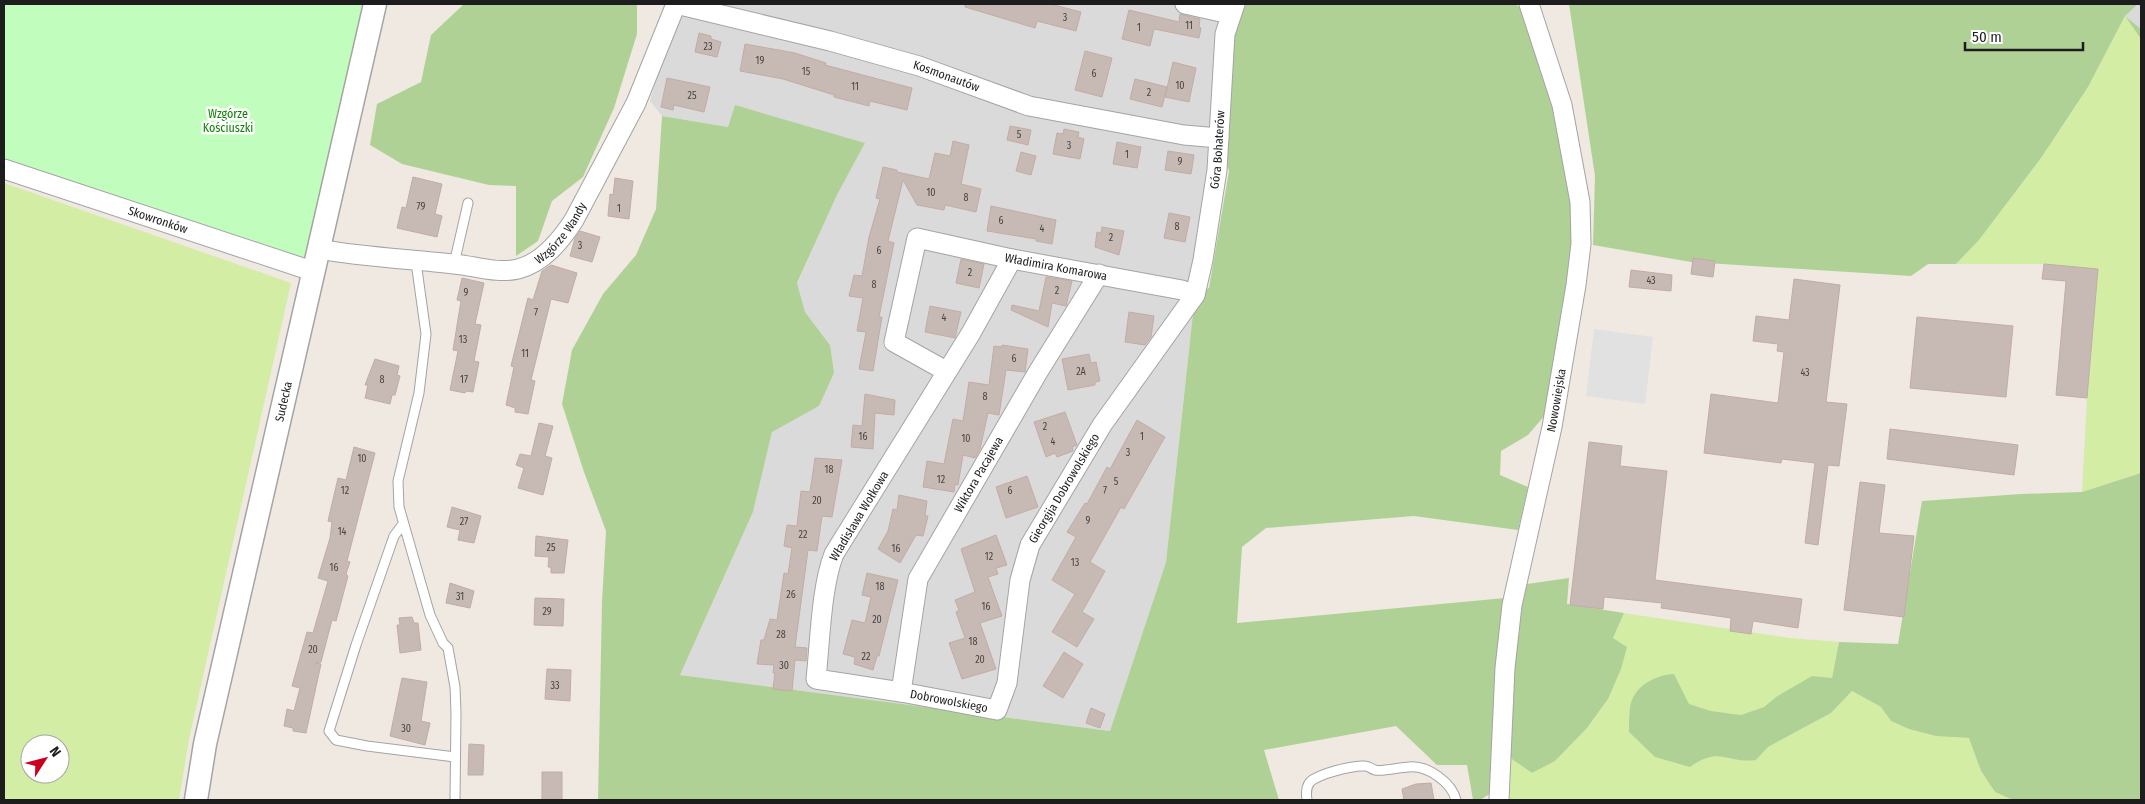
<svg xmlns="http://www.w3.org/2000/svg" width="2145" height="804" font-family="'Fira Sans Condensed',sans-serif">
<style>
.residential{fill:#dbdada}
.grass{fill:#d3eda5;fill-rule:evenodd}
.forest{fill:#b0d195}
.park{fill:#c1fdbc}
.parking{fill:#e1e1e1}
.building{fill:#c7bab5;stroke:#c2aca4}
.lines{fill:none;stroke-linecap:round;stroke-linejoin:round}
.service-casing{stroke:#a4a4a4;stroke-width:11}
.minor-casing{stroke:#a4a4a4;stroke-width:21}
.tertiary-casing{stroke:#a4a4a4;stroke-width:25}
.service{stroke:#fff;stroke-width:9}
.minor{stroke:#fff;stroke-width:19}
.tertiary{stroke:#fff;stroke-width:22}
.labels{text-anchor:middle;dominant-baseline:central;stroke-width:5;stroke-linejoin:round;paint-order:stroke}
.number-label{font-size:10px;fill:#484443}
.street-label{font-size:12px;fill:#1d1d1d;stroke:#fff}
.park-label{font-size:12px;fill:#0e8205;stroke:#fff}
</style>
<rect width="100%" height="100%" fill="#efe9e2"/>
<path class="residential" d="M685 4H1232L1195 295 1166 562 1110 731 680 675 753 512 772 431 819 406 830 345 805 312 797 284 837 195 865 143 735 106 728 127 662 116 650 101 663 53Z
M2137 4H2141V29L2125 16Z"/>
<path class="grass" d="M2125 16 2141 39V473L2082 492 2087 398 2098 269 2043 264H1956L1979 240 2041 158 2088 87Z
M4 183 291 283 189 739 179 800H4ZM30 744H60V774H30Z
M1624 613 1790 638 1839 642 1832 678 1776 697 1764 707 1741 715 1711 711 1688 704 1674 674 1700 759 1717 755 1756 760 1768 747 1831 713 1852 691 1881 707 1892 721 1950 737 1970 738 1981 771 1995 792 2013 800H1508L1506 755 1532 773 1555 761 1587 728 1608 699 1613 638Z"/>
<path class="forest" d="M464 4H637V34L614 108 583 177 552 201 538 241 516 256V186L489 185 402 164 370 145 377 104 421 82 431 35Z
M1234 4H1515L1533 17 1551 66 1581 244 1546 414 1528 435 1501 451 1500 475 1528 487 1518 530 1414 516 1266 528 1242 547 1237 623 1505 598 1493 792 1480 800H1473L1467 765H1437L1396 726 1264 750 1279 800H598L602 602 606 531 584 472 562 404 572 350 603 294 636 255 656 209 662 116 728 127 735 105 865 143 837 195 797 283 805 312 830 345 834 373 819 406 772 432 753 512 680 675 1110 731 1166 562 1195 295 1209 288 1229 171 1219 138Z
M1569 4H2138L2125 16 2141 29V39L2125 16 2088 87 2041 158 1979 240 1956 264H1928L1911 276 1691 262 1593 245 1595 176Z
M2141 473V797L2139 800H2013L1995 792 1981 771 1969 738 1936 736 1909 729 1891 721 1881 707 1852 691 1831 713 1768 747 1756 760C1727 764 1720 745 1690 767L1655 757 1629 732C1629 724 1629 716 1630 708 1633 686 1655 675 1674 674L1689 704 1711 711 1741 715 1764 707 1776 697 1812 676 1832 678 1839 642 1898 644 1922 501 2021 494 2082 492Z
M1569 578 1567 604 1624 613 1613 638 1627 647 1621 669 1608 699 1587 728 1555 761 1532 773 1506 755 1513 664 1519 635 1522 605 1527 584Z"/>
<path class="park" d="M4 4H375L312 271 4 169Z"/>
<path class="parking" d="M1594 329 1653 337 1645 404 1586 396Z"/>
<path class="building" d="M965 4H1050L1081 12 1076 31 1037 21 1035 28 965 7Z
M1129 10 1179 22 1180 14 1200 19 1199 27 1201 28 1199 38 1154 29 1150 46 1122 39Z
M699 33 711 36V39L721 42 717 57 695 52Z
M745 44 795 53 826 63 825 65 912 88 907 110 870 101 869 106 834 97V95L783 79 740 71Z
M1085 51 1112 58 1102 97 1075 90Z
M1173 62 1196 68 1189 102 1165 97Z
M667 78 710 87 704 112 674 105 673 110 661 107Z
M1135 79 1167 87 1162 107 1130 99Z
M1010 126 1031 130 1028 145 1007 140Z
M1064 129 1079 132 1078 137 1084 139 1080 159 1053 154 1057 133 1063 134Z
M953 141 969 145 961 184 981 189 976 212 945 205 944 210 917 205 903 180 888 241 894 243 879 317H882L873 371 859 369 866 332 857 331 863 298 849 296 854 275 862 276 869 237 880 199 876 198 883 167 897 170V172L929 179 935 153 950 156Z
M1117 142 1141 147 1137 168 1113 164Z
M1168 151 1194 155 1191 174 1165 170Z
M1021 152 1036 156 1031 175 1016 171Z
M413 177 442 184 435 214 442 216 437 237 397 228 402 207 406 208Z
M615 178 633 181 629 219 608 216 610 194 613 195Z
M991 206 1056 220 1052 244 1036 241V239L987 231Z
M1169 213 1190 217 1185 242 1164 238Z
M1102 227 1124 231 1119 255 1095 247 1097 232 1101 233Z
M580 231 600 237 592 262 570 256 575 238Z
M1693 258 1715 261 1713 277 1691 274Z
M961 259 984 264 979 288 956 283Z
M2044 264 2098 269 2087 398 2056 395 2066 281 2042 279Z
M551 265 577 273 568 303 551 299 531 380 535 381 528 414 515 412V408L506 405 514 367 511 366 528 298 533 300 542 271Z
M1631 270 1672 275 1671 291 1629 287Z
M1046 277 1072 281 1066 306 1052 303 1048 327 1011 310 1012 305 1039 311Z
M462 278 484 283 475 324 481 325 474 361 479 362 473 392 466 391 465 393 450 390 458 351 453 350 461 301 457 300Z
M1794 279 1840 285 1826 402 1847 404 1839 466 1828 465 1818 545 1805 543 1815 463 1782 459 1781 463 1704 453 1711 394 1778 403 1784 352 1777 351 1778 344 1753 341 1756 316 1789 320Z
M930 306 961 312 955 338 925 332Z
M1129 312 1154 316 1151 337 1145 345 1125 342Z
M1917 317 2013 326 2006 397 1910 388Z
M1002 345 1028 349 1025 372 1006 370 999 415 988 413 980 449 975 458 963 455 958 485 955 484 954 492 923 487 927 461 944 464 953 419 963 421 969 382 989 385 994 346 1002 347Z
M1089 354 1091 363 1096 362 1100 381 1095 382V385L1068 390 1062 359Z
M375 359 399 366 397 375 400 376 395 395H392L390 404 365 398 368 385H365Z
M865 394 895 400 894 415 875 413 873 449 851 447 853 425 862 426Z
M1065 412 1077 445 1072 447 1073 451 1057 457 1055 453 1046 457 1034 422Z
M1137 420 1165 437 1124 509 1121 507 1090 562 1105 571 1082 612 1094 619 1077 647 1052 632 1075 594 1052 580 1076 537 1067 532 1085 503 1087 504 1107 467 1110 469Z
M539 423 553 426 545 456 552 458 543 495 518 488 524 468 516 465 520 454 531 456Z
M1890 429 2018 445 2014 475 1887 459Z
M1589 442 1622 446 1620 466 1667 471 1655 580 1802 599 1798 628 1753 621 1751 634 1730 631 1731 618 1661 608 1662 603 1604 597 1603 609 1570 605Z
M354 447 375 453 347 561 350 562 346 574 348 576 339 610 336 621 332 620 321 662 315 663 321 664 306 733 293 731V728L284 726 287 709 294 711 300 688 292 686 307 632 313 633 328 581 318 578 330 538 332 522 328 521 338 478 346 480Z
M815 458 842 460 832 517 822 516 817 551 808 550 795 647 807 648 806 661 795 660 792 691 773 689 775 673H773L774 665 757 664 761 640H764L770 619 777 620 784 573 788 574 792 548 784 546 787 525 797 526 801 491 810 492Z
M1027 476 1038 507 1006 518 996 487Z
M1860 482 1885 485 1879 533 1914 536 1904 617 1844 610Z
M899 495 927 501 925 516H928L923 536 916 535 900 563 878 549 888 531 893 509 897 510Z
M452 507 481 516 474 543 458 540 460 530 447 527Z
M996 535 1007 565 996 568 998 574 988 577 1002 616 980 623 996 669 962 679 949 643 965 638 956 612 959 610 955 600 975 592 961 549Z
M536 536 568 540 564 573H551V567H548L549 557 535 556Z
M867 573 898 580 879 656H877L873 670 854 664 855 657 843 654 852 620 865 623 871 597 862 595Z
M450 583 474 591 470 608 446 603Z
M535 598 564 599 563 626 534 625Z
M412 617 414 623H418L421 650 400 653 397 625H400L399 618Z
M1064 652 1083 664 1063 698 1043 686Z
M547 669 571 670 570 701 545 699Z
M402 678 427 682 421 721 430 723 425 745 390 736Z
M1091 708 1105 714 1100 728 1086 723Z
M469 744 484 745 483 775H468Z
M542 772H562V800H542Z
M1431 783 1434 800H1404L1402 789 1416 784Z"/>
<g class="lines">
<g class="service-casing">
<path id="service" d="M416 262 426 334 419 393 398 481 399 507 430 615 443 643 448 648 455 687 456 713 455 800
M454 264 468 203
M403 524 394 536 356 645 329 731 336 740 367 746 455 757
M1307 800C1306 794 1306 787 1310 782 1318 774 1353 765 1365 766 1369 766 1371 769 1375 770 1381 772 1401 767 1409 767 1428 765 1452 783 1456 800"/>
</g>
<g class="minor-casing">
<g id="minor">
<path id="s1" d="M676 4 830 41 919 66 1029 106 1184 135 1219 138"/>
<path d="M1185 4 1230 14"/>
<path id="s2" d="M4 169 312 271"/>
<path id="s3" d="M318 249C363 257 409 259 454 264 476 266 497 274 518 269 543 263 561 240 574 220L636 103 676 4"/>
<path id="s4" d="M1012 259 971 333 834 554C821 587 820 643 816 679L901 692 997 710 1007 683 1020 580 1030 545 1102 425 1195 295 1203 260 1217 170 1225 34 1235 4"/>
<path id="s5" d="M946 371 894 342 917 238 1012 259 1182 290 1195 295"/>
<path id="s6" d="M901 692 918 579 1038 372 1099 274"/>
<path id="s7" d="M1499 800 1505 668 1512 605 1552 427 1576 285 1581 244 1580 202 1562 105 1529 4"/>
</g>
</g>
<g class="tertiary-casing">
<g id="tertiary">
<path id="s8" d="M196 800 205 744 375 4"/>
</g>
</g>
<use href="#service" class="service"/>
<use href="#minor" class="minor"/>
<use href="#tertiary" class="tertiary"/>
</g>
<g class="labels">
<g class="number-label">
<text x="1065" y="18">3</text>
<text x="1189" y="26">11</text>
<text x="1139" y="28">1</text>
<text x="708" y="47">23</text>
<text x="760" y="61">19</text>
<text x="806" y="72">15</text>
<text x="1094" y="74">6</text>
<text x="1180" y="86">10</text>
<text x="855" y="87">11</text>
<text x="1149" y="93">2</text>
<text x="692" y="96">25</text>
<text x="1019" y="135">5</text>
<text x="1069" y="146">3</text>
<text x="1127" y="155">1</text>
<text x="1180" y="162">9</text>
<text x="931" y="193">10</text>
<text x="966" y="198">8</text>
<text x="421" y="207">79</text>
<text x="619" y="209">1</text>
<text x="1001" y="221">6</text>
<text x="1177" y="227">8</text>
<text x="1042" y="229">4</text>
<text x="1111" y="238">2</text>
<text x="580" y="246">3</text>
<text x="879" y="251">6</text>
<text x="970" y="273">2</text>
<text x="1651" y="281">43</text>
<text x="874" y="285">8</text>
<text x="1057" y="291">2</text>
<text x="466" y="293">9</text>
<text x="536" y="313">7</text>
<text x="944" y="318">4</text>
<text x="463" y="340">13</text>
<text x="525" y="354">11</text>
<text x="1014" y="359">6</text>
<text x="1081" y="372">2A</text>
<text x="1805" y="373">43</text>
<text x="382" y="380">8</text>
<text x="464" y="380">17</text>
<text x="985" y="397">8</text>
<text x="1045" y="427">2</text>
<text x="863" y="437">16</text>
<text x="1142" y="437">1</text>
<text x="966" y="439">10</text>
<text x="1053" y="442">4</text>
<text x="1128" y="453">3</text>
<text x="362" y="459">10</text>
<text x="829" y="470">18</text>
<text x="941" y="480">12</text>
<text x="1116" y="482">5</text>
<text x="345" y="491">12</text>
<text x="1010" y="491">6</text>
<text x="1105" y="491">7</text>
<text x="817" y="501">20</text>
<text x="1088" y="521">9</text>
<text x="464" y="522">27</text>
<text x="342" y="532">14</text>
<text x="803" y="535">22</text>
<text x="551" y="548">25</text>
<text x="896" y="549">16</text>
<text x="989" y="557">12</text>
<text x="1075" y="563">13</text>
<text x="334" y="568">16</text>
<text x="880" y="587">18</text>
<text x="791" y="595">26</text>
<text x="460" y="597">31</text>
<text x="986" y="607">16</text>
<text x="547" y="612">29</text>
<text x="877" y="620">20</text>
<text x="781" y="635">28</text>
<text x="973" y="642">18</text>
<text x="313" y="650">20</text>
<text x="866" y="657">22</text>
<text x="980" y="660">20</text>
<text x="784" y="666">30</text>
<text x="555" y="686">33</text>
<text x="406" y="729">30</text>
</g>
<g class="street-label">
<text stroke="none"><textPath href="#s1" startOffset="280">Kosmonautów</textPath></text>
<text stroke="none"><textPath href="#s4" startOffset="1271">Góra Bohaterów</textPath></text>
<text stroke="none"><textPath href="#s2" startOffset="162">Skowronków</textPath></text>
<text stroke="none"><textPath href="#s3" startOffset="259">Wzgórze Wandy</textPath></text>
<text stroke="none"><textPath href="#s5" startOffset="308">Władimira Komarowa</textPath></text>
<text stroke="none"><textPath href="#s7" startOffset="405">Nowowiejska</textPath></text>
<text stroke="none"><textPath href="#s8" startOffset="408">Sudecka</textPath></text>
<text stroke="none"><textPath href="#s6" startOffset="235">Wiktora Pacajewa</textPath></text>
<text stroke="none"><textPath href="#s4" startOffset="890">Gieorgija Dobrowolskiego</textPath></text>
<text transform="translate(859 516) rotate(-59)">Władisława Wołkowa</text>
<text stroke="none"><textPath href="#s4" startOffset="606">Dobrowolskiego</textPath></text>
</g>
<g class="park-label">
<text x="228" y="114">Wzgórze<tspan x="228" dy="14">Kościuszki</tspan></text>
</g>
</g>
<rect width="2145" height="804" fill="none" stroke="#1d1d1d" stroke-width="10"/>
<g transform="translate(45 759) rotate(54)"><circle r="24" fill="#ffffff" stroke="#a5a5a5"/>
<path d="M0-4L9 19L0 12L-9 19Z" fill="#cb001f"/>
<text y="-8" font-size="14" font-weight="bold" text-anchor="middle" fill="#1d1d1d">N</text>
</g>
<path d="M1965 42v8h118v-8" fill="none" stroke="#1d1d1d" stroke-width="2.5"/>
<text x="1972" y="42" font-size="15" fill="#1d1d1d" stroke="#ffffff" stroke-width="4" paint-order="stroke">50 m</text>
</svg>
